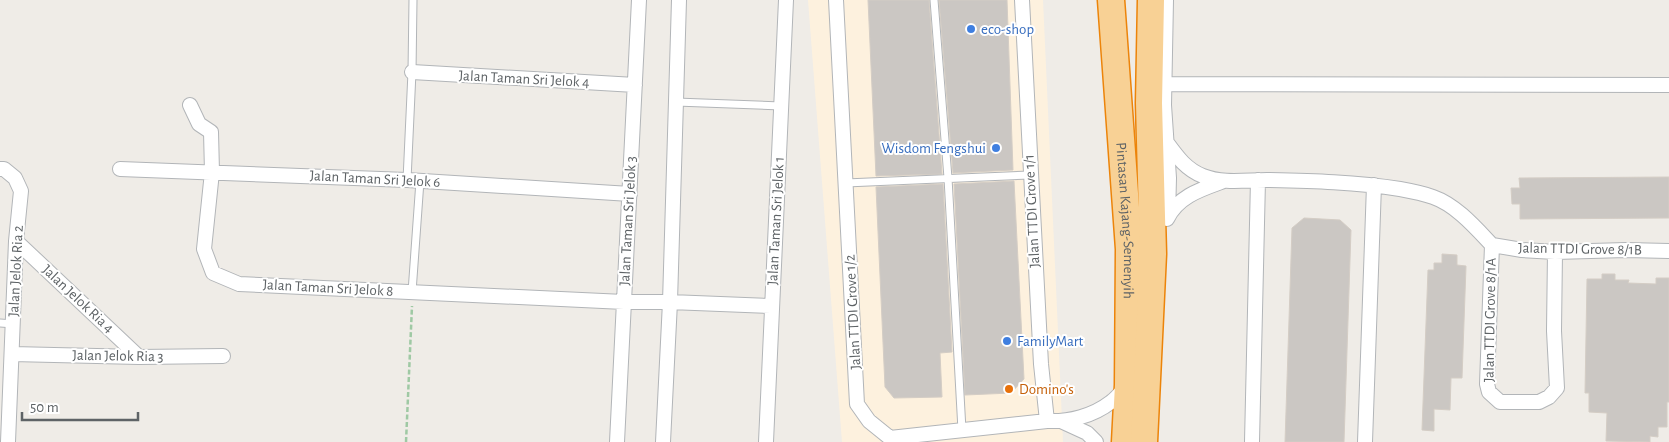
<svg xmlns="http://www.w3.org/2000/svg" width="1669" height="442" font-family="'Alegreya Sans',sans-serif">
<style>
.commercial{fill:#fdf1de}
.building{fill:#cbc7c3;stroke:#d4cdc5}
.lines{fill:none;stroke-linecap:round;stroke-linejoin:round}
.lane-casing{stroke:#b2b5b8;stroke-width:9}
.street-casing{stroke:#b2b5b8;stroke-width:16}
.highway-casing{stroke:#ec840a;stroke-width:29}
.path{stroke:#9fc9a4;stroke-width:2.5;stroke-dasharray:5 2.5;stroke-linecap:butt}
.lane{stroke:#fff;stroke-width:7}
.street{stroke:#fff;stroke-width:14}
.highway{stroke:#f8d195;stroke-width:26}
.shop-dot{fill:#3f7fe0;stroke:#fff;stroke-width:2}
.food-dot{fill:#e8710a;stroke:#fff;stroke-width:2}
.labels{text-anchor:middle;dominant-baseline:central;stroke-width:4;stroke-linejoin:round;paint-order:stroke}
.shop-label{font-size:15px;fill:#366cbe;stroke:#fff;text-anchor:start}
.street-label{font-size:15px;fill:#5e6366;stroke:#fff}
.food-label{font-size:15px;fill:#c56008;stroke:#fff;text-anchor:start}
</style>
<rect width="100%" height="100%" fill="#efece7"/>
<path class="commercial" d="M808 0H1043L1063 442H842Z"/>
<path class="building" d="M868 0H929L942 174 876 176Z
M939 0H1007L1013 170 953 173Z
M1669 177V218L1520 219V204H1512L1511 188H1520L1519 178Z
M1014 181 1024 379 1011 393 965 395 954 184Z
M943 184 952 352 940 353 942 397 894 398 885 387 876 187Z
M1304 218 1340 220 1351 230 1344 442H1285L1292 228Z
M1442 254 1457 255V265L1466 266 1462 378H1451L1450 410 1434 409V431L1422 430 1428 270H1434V263H1442Z
M1602 274H1615V280H1629L1628 283 1656 284V278H1669V402H1667V427H1658V437L1650 436V442L1606 441 1607 413 1589 412V393H1585L1587 279H1602Z"/>
<g class="lines">
<g class="lane-casing">
<path id="lane" d="M934 0 948 178 962 430
M676 102 781 106
M407 180 412 72 413 0
M846 183 1030 175
M412 292 420 181
M0 323 14 324"/>
</g>
<g class="street-casing">
<path id="street" d="M836 0 857 404 869 421 890 438 1047 421C1069 422 1093 416 1111 402 1117 398 1122 391 1127 385
M1022 0 1041 364 1047 421
M1166 0 1164 105 1169 178 1168 216
M412 72 635 85
M1164 84 1669 85
M190 105 199 124 211 132 212 172 204 249 213 273 239 284 624 302H670L771 306
M1165 140C1176 155 1185 169 1203 176 1223 184 1246 180 1267 180 1311 181 1356 182 1400 189 1411 191 1422 193 1433 197 1456 205 1475 227 1492 245
M0 169H4L15 178 21 191 16 241 8 442
M120 169 407 180 630 194
M1167 219C1178 196 1202 189 1224 181
M16 241 139 357
M1492 245 1487 384 1489 392 1500 402H1539L1549 397 1557 388 1554 331 1555 252
M1492 245 1522 250 1555 252 1626 250 1669 251
M12 354 139 357 223 356
M1063 422 1087 433 1096 442
M617 442 639 0
M663 442 670 302 679 0
M766 442 786 0
M1252 442 1258 180
M1365 442 1374 185"/>
</g>
<g class="highway-casing">
<g id="highway">
<path id="s1" d="M1111 0 1129 249 1128 385 1125 442"/>
<path d="M1144 442 1153 254 1149 103 1151 0"/>
</g>
</g>
<path class="path" d="M406 442 412 306"/>
<use href="#lane" class="lane"/>
<use href="#street" class="street"/>
<use href="#highway" class="highway"/>
</g>
<g class="shop-dot">
<circle cx="971" cy="29" r="5"/>
<circle cx="996" cy="148" r="5"/>
<circle cx="1007" cy="341" r="5"/>
</g>
<circle class="food-dot" cx="1009" cy="389" r="5"/>
<g class="labels">
<g class="shop-label">
<text x="981" y="29">eco-shop</text>
<text x="986" y="148" text-anchor="end">Wisdom Fengshui</text>
<text x="1017" y="341">FamilyMart</text>
</g>
<g class="street-label">
<text transform="translate(524 79) rotate(3)">Jalan Taman Sri Jelok 4</text>
<text transform="translate(375 179) rotate(3)">Jalan Taman Sri Jelok 6</text>
<text transform="translate(1032 211) rotate(-93)">Jalan TTDI Grove 1/1</text>
<text transform="translate(628 221) rotate(-87)">Jalan Taman Sri Jelok 3</text>
<text transform="translate(776 221) rotate(-87)">Jalan Taman Sri Jelok 1</text>
<text stroke="none"><textPath href="#s1" startOffset="221">Pintasan Kajang-Semenyih</textPath></text>
<text transform="translate(1580 249) rotate(1)">Jalan TTDI Grove 8/1B</text>
<text transform="translate(16 271) rotate(-87)">Jalan Jelok Ria 2</text>
<text transform="translate(328 288) rotate(3)">Jalan Taman Sri Jelok 8</text>
<text transform="translate(78 299) rotate(43)">Jalan Jelok Ria 4</text>
<text transform="translate(853 312) rotate(-93)">Jalan TTDI Grove 1/2</text>
<text transform="translate(1490 320) rotate(-89)">Jalan TTDI Grove 8/1A</text>
<text transform="translate(118 356) rotate(1)">Jalan Jelok Ria 3</text>
</g>
<g class="food-label">
<text x="1019" y="389">Domino's</text>
</g>
</g>
<path d="M22 412v8h116v-8" fill="none" stroke="#5e6366" stroke-width="2.5"/>
<text x="30" y="412" font-size="15" fill="#5e6366" stroke="#ffffff" stroke-width="4" paint-order="stroke">50 m</text>
</svg>
